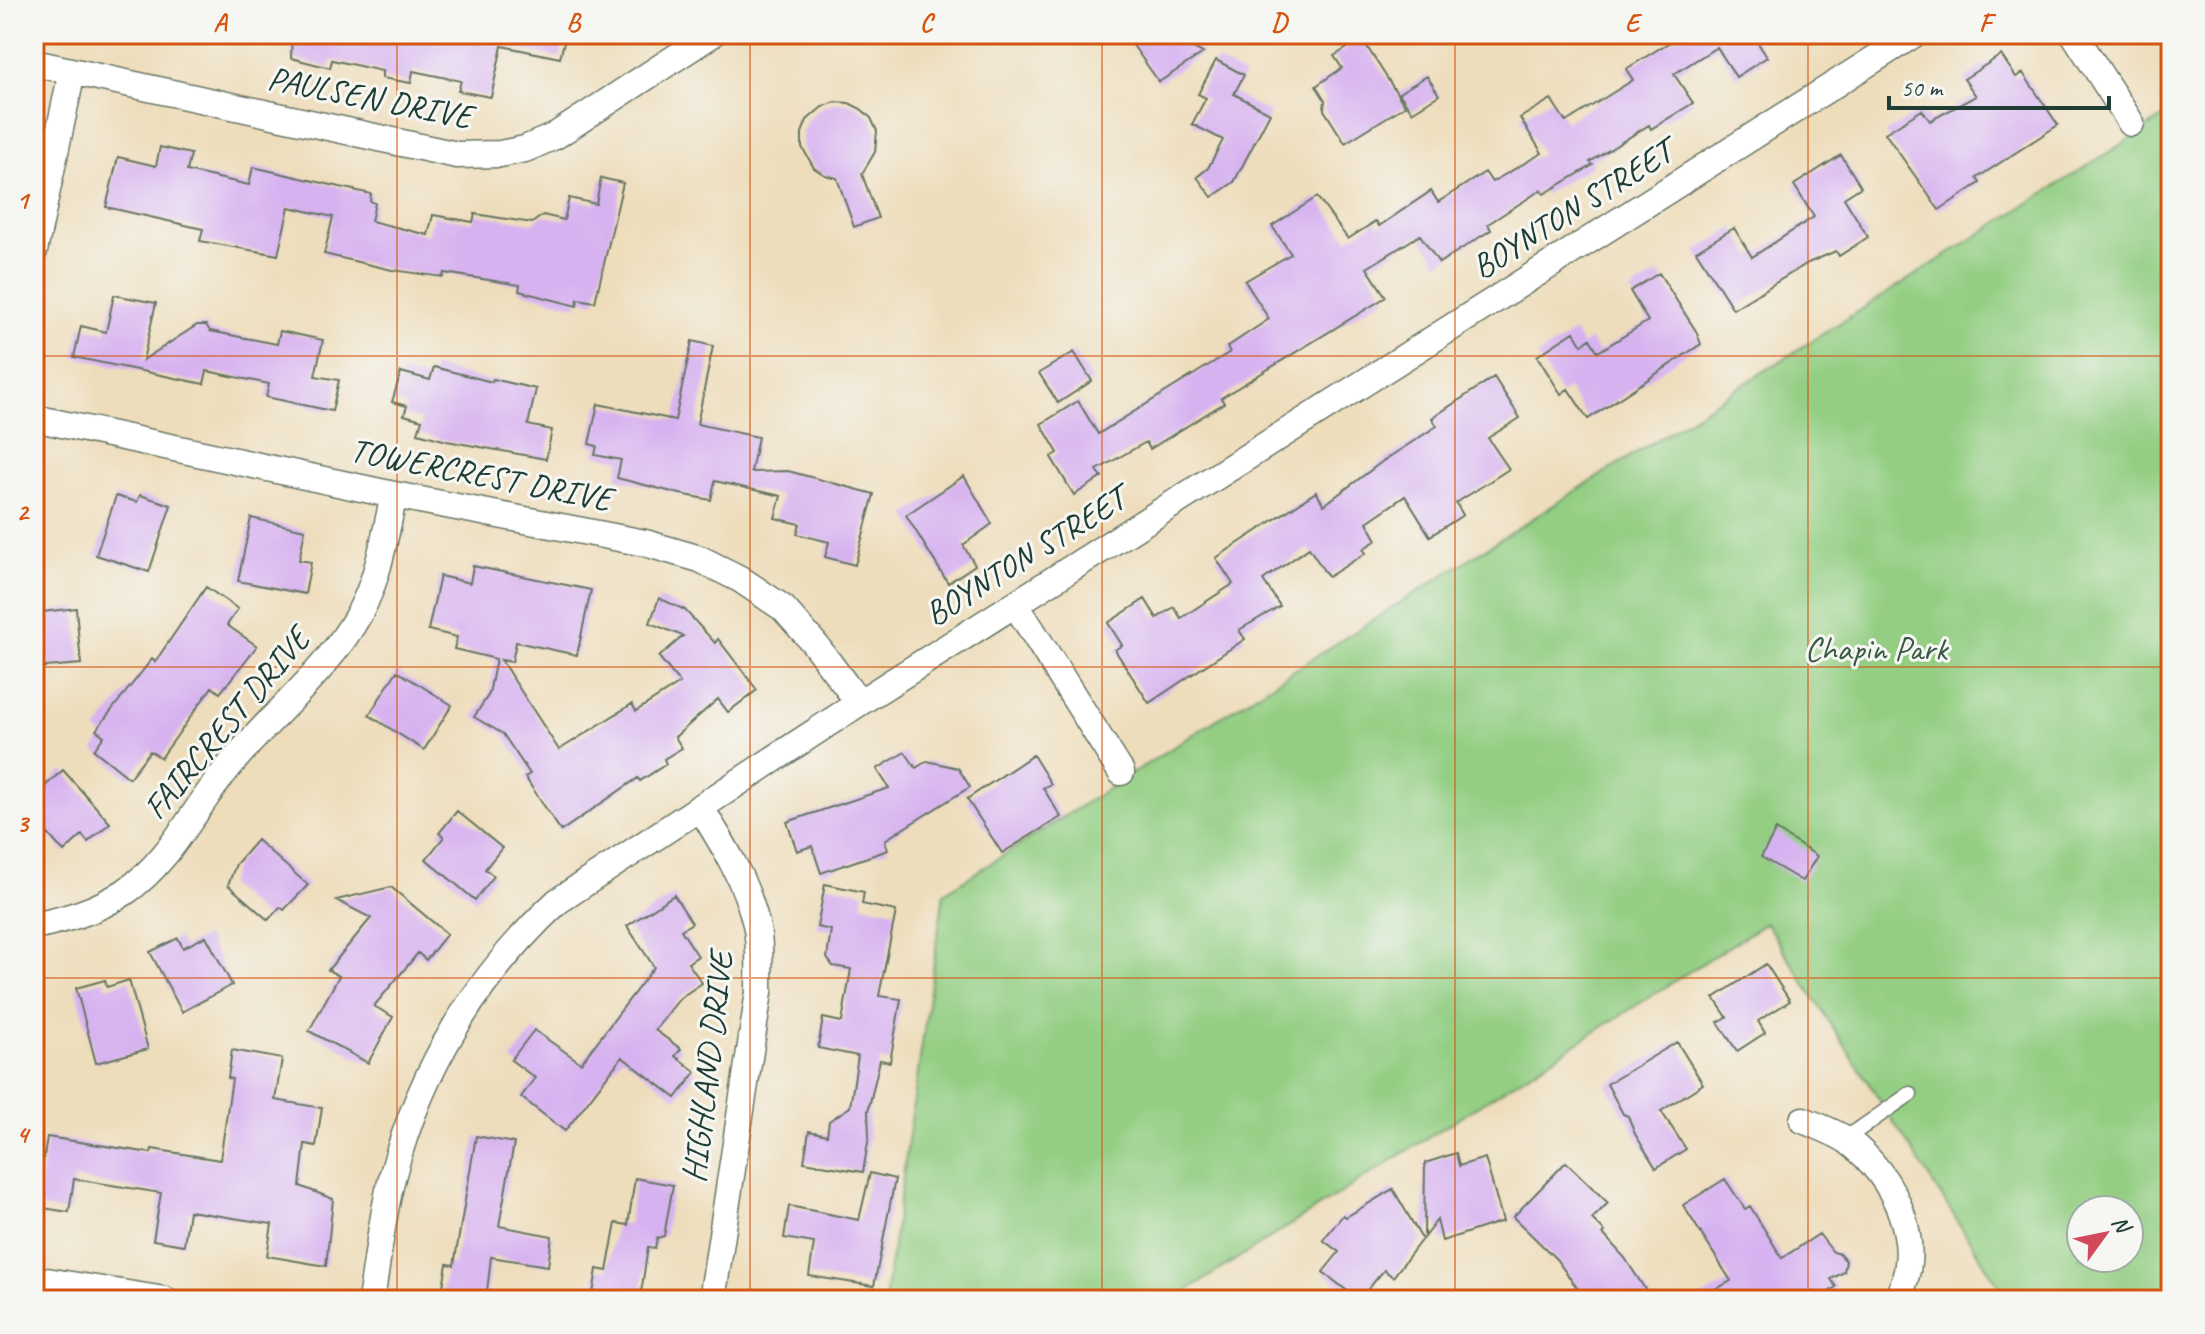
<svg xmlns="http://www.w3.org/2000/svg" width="2205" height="1334" font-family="Caveat,sans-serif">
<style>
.green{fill:#93ce82;stroke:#59865b;stroke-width:2;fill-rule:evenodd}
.building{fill:#d7b2f0}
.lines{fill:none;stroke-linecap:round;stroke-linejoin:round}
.lane-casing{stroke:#677563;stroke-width:17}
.street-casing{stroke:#677563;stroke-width:29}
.lane{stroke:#fff;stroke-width:14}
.street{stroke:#fff;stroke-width:26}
.grid{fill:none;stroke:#d45610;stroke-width:2;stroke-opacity:0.55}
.labels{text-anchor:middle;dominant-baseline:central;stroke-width:6;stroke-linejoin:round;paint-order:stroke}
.street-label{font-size:34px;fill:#1f3d34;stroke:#f6f6f2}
.park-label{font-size:34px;fill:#365a44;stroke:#f6f6f2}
.neatline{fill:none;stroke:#d45610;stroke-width:3}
.grid-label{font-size:26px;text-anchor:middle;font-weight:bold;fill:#d45610}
</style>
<rect width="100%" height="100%" fill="#f6f6f2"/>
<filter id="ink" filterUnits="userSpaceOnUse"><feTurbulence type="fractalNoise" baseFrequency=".0125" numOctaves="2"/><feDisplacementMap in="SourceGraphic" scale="16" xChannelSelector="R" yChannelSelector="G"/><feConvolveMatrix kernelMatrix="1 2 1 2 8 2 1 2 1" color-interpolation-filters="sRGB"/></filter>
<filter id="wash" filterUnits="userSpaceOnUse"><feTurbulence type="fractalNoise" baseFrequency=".006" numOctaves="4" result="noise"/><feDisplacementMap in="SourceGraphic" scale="32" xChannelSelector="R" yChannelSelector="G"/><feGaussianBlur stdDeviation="1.8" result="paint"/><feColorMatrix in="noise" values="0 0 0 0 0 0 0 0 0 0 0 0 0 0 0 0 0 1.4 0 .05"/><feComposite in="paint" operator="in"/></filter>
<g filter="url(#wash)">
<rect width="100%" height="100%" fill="#edb"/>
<path class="green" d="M2167 115 2171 121V1300H2008L1766 923 1172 1300H885L944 893ZM2081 1210H2129V1258H2081Z"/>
<g id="blocks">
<path class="building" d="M292 34H566L560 58 502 46 491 97 458 91 461 81 413 71 411 83 382 78V71L332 60 330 68 291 58Z
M1125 34H1167L1203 53 1159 82Z
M1683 34H1752L1767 57 1736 77 1717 47 1674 74 1693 103 1651 129 1649 125 1590 162 1593 165 1544 194 1541 190 1488 224 1491 230 1439 263 1420 235 1367 268 1386 297 1221 398 1224 403 1150 449 1146 442 1097 470 1102 477 1074 495 1051 457 1058 453 1041 424 1078 401 1098 434 1230 352 1227 347 1269 319 1245 281 1291 254 1272 226 1317 197 1348 239 1376 221 1379 226 1431 191 1438 202 1485 172 1492 182 1542 153 1520 118 1551 99 1566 122 1633 80 1626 69Z
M1362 39 1405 106 1345 143 1324 110 1325 100 1316 86 1342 68 1334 56Z
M2001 55 2016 77 2023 73 2058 125 1977 178 1980 183 1939 210 1885 133 1922 110 1930 121 1976 96 1964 79Z
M1216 60 1244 75 1234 94 1270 113 1234 182 1212 197 1197 177 1208 168 1223 140 1192 124 1206 98 1198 94Z
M1427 76 1439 95 1412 112 1399 93Z
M835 102 849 103 861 109 871 118 877 131 875 152 862 174 878 218 854 227 837 178 825 175 814 168 802 147V133L807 120 822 107Z
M160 147 191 154 187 171 249 185 253 167 371 194 370 201 375 203 371 221 428 235 433 215 473 222 475 214 532 223 543 215 564 220 569 198 596 204 601 178 623 183 595 302 578 299 577 306 519 291 520 285 444 273 443 277 392 270 324 254 333 217 289 207 278 255 200 241 203 229 106 207 118 157 156 166Z
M1841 155 1861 187 1844 198 1868 237 1839 256 1836 251 1808 263 1733 309 1696 251 1734 228 1752 257 1814 217 1794 185Z
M1659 273 1696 331 1701 344 1588 419 1568 389 1561 394 1537 356 1574 332 1582 345 1590 339 1598 352 1648 321 1630 291Z
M114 295 156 303 143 360 197 325H206L210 331 277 344 280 331 323 340 315 376 339 380 332 411 266 397 269 384 207 371 204 384 74 357 81 326 106 332Z
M692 341 713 346 697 424 758 437 751 472 788 471 874 494 855 565 825 557 829 542 797 534 800 524 775 518 781 496 715 481 711 500 680 494 617 478 621 460 595 455 597 446 589 444 598 404 675 420Z
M1074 352 1092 381 1058 403 1039 373Z
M434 367 492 382 493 379 536 389 528 425 552 430 546 459 447 441 418 433 422 420 404 415 407 406 392 402 401 372 430 380Z
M1494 377 1520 418 1488 438 1509 469 1456 503 1463 515 1430 536 1405 496 1367 522 1377 540 1363 549 1366 553 1328 577 1309 548 1263 580 1280 606 1239 630 1245 639 1149 703 1115 650 1122 645 1108 623 1145 599 1157 618 1174 607 1181 618 1233 584 1216 558 1316 492 1324 505 1383 461 1437 426 1432 418Z
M964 476 992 524 963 545 975 565 948 583 906 515Z
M140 495 171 505 149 572 96 555 116 496 137 502Z
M251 518 305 530 299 560 311 562 305 594 238 581Z
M473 566 591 590 577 655 516 642 512 662 501 660 559 750 632 704 636 711 680 683 659 657 683 636 650 623 659 598 685 610 715 643 718 639 757 690 728 712 718 699 675 737 682 748 664 759 666 764 640 781 638 778 561 831 525 777 530 774 503 734 474 717 489 694 496 659 454 649 457 637 428 630 440 576 470 583Z
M206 587 238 609 227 625 257 646 220 693 212 687 161 758 150 751 129 778 94 750 104 736 96 730 152 659 155 662Z
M76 608 81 664 34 668V613Z
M397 671 452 705 424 750 369 715Z
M905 752 916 768 927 761 958 768 970 787 885 840 888 850 821 873 812 846 797 851 787 822 889 788 877 769Z
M1033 755 1051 784 1043 788 1061 817 1002 853 967 799Z
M63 770 110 823 88 842 82 835 64 852 34 818V796Z
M457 811 502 848 485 869 494 876 475 900 426 859 444 837 439 833Z
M1776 830 1817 856 1802 881 1761 857Z
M257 840 308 885 284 910 280 907 268 920 228 885 236 864Z
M825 884 864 892 862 904 896 911 879 996 901 999 890 1062 880 1060 868 1111 869 1136 863 1172 804 1162 809 1131 827 1135 829 1121 850 1107 858 1056 818 1048 823 1018 842 1022 851 969 833 966 827 958 831 930 817 927Z
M391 887 447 934 426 960 418 953 374 1006 393 1017 368 1063 309 1031 339 976 328 970 371 918 336 900Z
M674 895 692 923 681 930 698 956 688 963 702 983 680 998 655 1030 681 1049 675 1056 696 1072 676 1098 622 1057 565 1131 521 1097 535 1078 511 1060 534 1030 581 1063 654 967 627 926Z
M206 936 232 985 182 1012 150 952 178 938 183 948Z
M1766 964 1790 1001 1758 1021 1765 1033 1737 1051 1718 1022 1727 1017 1714 998Z
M105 980 107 987 129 980 148 1049 96 1063 76 988Z
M1677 1042 1703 1084 1661 1111 1686 1149 1656 1168 1635 1134 1628 1116 1623 1114 1607 1084Z
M232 1050 282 1059 275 1100 322 1108 316 1146 305 1144 300 1186 333 1199 326 1266 267 1256 272 1224 189 1211 184 1245 153 1240 161 1193 74 1179 69 1212 36 1207 47 1137 151 1153 152 1149 220 1160 232 1079 228 1078Z
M476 1136 514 1143 499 1226 552 1236 548 1266 491 1257 486 1300H446L447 1294 442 1292 447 1264 454 1265Z
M1456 1153 1459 1166 1485 1158 1503 1221 1442 1241 1437 1220 1424 1237 1425 1163Z
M1566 1162 1608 1203 1592 1219 1605 1232 1603 1234 1625 1258 1652 1300H1586L1556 1259 1513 1217Z
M870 1173 895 1179 874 1286 809 1276 814 1243 784 1238 789 1206 859 1220Z
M635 1178 673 1185 664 1236 657 1238 655 1248 648 1247 640 1300H592L597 1269 607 1271 616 1223 628 1225Z
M1725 1179 1745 1209 1750 1206 1782 1258 1819 1234 1833 1252 1840 1254 1846 1261 1844 1272 1831 1279 1836 1287 1817 1300H1696L1731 1281 1683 1205Z
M1393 1189 1422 1239 1393 1277 1384 1270 1359 1300 1323 1272 1339 1252 1323 1240 1343 1215 1346 1217Z"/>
</g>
</g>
<g filter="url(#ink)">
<use href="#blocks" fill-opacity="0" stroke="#677563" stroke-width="2"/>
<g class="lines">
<g class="lane-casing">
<path id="lane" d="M1845 1139 1910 1094"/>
</g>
<g class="street-casing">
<path id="street" d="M2074 34 2131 123
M34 63 457 155 500 154 525 149 555 136 712 34
M34 251 72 72
M34 418 394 495 645 543 700 559 740 579 783 608 814 643 859 703
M1016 605 1121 772
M700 807C723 844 746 881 756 924 761 946 759 970 759 992L712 1300
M34 926C67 919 96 911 125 892 169 862 193 811 226 770 268 717 327 673 360 612 379 577 385 534 394 495
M1803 1120C1817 1126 1835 1132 1848 1141 1894 1175 1928 1246 1896 1300
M34 1279 165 1300
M371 1300C378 1258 382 1214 393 1174 421 1068 478 975 558 901L859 703 1914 34"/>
</g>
<use href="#lane" class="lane"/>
<use href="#street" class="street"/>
</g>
</g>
<path class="grid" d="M397 34V1300M750 34V1300M1102 34V1300M1455 34V1300M1808 34V1300M34 356H2171M34 667H2171M34 978H2171"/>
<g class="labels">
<g class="street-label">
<text transform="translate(370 97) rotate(11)">PAULSEN DRIVE</text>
<text transform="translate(1572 209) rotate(-32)">BOYNTON STREET</text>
<text transform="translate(481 474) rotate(11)">TOWERCREST DRIVE</text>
<text transform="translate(1025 556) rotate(-32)">BOYNTON STREET</text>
<text transform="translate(226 723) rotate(-50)">FAIRCREST DRIVE</text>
<text transform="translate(707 1067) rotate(-83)">HIGHLAND DRIVE</text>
</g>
<g class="park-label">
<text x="1876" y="648">Chapin Park</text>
</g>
</g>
<rect width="2205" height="1334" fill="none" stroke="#f6f6f2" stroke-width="88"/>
<g transform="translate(2105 1234) rotate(57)"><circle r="38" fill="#f6f6f2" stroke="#a0aca6" stroke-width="2"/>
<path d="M0-6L14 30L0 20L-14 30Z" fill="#d1495b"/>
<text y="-12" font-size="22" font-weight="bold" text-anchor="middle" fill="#1f3d34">N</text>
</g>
<path d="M1889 96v12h220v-12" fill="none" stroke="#1f3d34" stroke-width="4"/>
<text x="1901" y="96" font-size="24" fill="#1f3d34" stroke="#f6f6f2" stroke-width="6" paint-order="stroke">50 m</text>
<rect x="44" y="44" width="2117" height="1246" class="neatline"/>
<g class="grid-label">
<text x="220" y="31">A</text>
<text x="573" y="31">B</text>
<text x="926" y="31">C</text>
<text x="1279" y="31">D</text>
<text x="1632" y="31">E</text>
<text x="1985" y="31">F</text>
<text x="22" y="209">1</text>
<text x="22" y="520">2</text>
<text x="22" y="832">3</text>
<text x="22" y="1143">4</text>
</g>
</svg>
